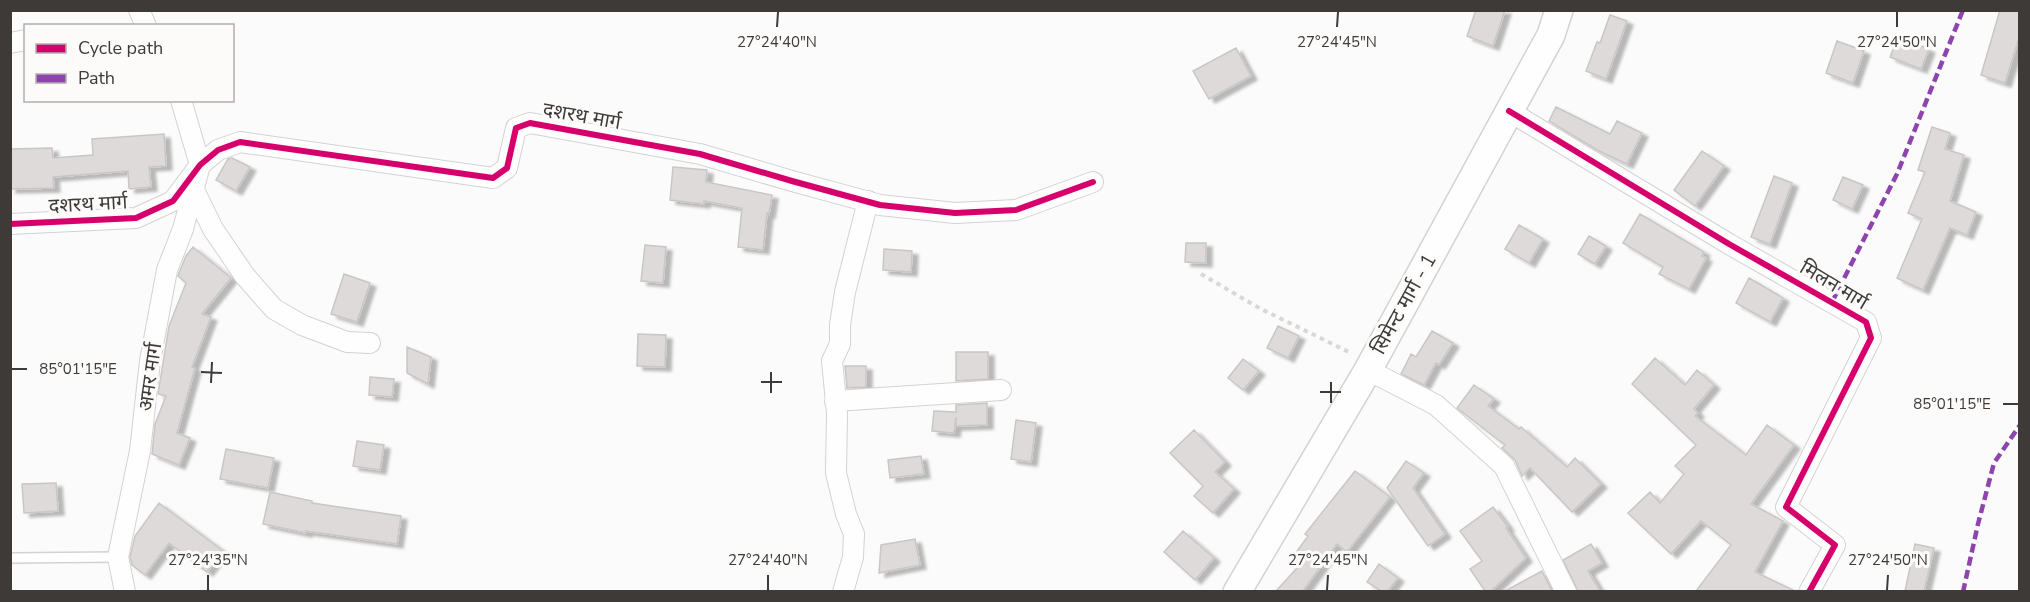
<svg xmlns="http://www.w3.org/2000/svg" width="2030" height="602" font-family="'Nunito Sans','Noto Sans Devanagari',sans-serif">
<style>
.building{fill:#dddad9;stroke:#c9c7c6;stroke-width:1.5;filter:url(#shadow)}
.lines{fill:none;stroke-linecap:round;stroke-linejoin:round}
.lane-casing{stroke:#d4d2d1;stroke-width:12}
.street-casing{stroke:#d4d2d1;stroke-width:22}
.secondary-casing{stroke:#d4d2d1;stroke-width:30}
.path{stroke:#d9d8d7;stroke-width:4;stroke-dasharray:4.5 4.5;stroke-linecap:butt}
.lane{stroke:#fffefe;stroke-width:9}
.street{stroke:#fffefe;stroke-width:20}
.secondary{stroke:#fffefe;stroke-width:27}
.quiet{stroke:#8e44ad;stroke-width:4.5;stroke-dasharray:9 4.5;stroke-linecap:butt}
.cycleway-casing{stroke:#fdfbfa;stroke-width:10}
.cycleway{stroke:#d6006c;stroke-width:6}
.ticks{fill:none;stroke:#3e3a37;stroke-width:2}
.labels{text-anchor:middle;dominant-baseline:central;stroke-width:6;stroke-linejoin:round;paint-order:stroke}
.street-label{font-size:20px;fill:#3e3a37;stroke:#fdfbfa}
.ticks-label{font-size:15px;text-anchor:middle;fill:#3e3a37;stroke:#fdfbfa;stroke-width:6;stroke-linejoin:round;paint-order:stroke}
</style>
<defs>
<filter id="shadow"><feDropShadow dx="6" dy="4" stdDeviation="1.5" flood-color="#0004"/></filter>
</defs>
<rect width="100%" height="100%" fill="#fcfbfb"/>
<path class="building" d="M1476 10H1505L1493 46 1467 36Z
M2000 10H2019V38L2005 83 1981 75Z
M1610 15 1627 21 1606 79 1586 71 1597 42 1600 43Z
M1898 37 1929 49 1921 69 1890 57Z
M1837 41 1864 51 1853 83 1826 73Z
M1236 48 1251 76 1209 99 1193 71Z
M1556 107 1610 134 1617 121 1642 133 1627 164 1597 150 1549 121Z
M1932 127 1950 133 1945 149 1964 155 1950 201 1976 212 1967 235 1950 228 1923 290 1897 278 1922 219 1908 213 1925 172 1918 170Z
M164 134 166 166 149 167 151 187 129 189 128 171 53 177 54 188 10 189V149L52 148 53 158 93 155 92 139Z
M1702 151 1724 166 1695 206 1674 190Z
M232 158 250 167 236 191 216 180 228 159Z
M673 167 707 170 706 182 772 195 769 214 767 213 763 250 738 247 742 208 704 201V204L670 200Z
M1774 176 1792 183 1770 244 1751 237Z
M1843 177 1863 185 1852 209 1833 200Z
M1640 214 1704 252 1702 256 1706 258 1689 289 1659 274 1663 267 1623 243Z
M1519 225 1543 239 1529 263 1505 249Z
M1589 236 1606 246 1595 264 1578 254Z
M1186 243H1206V263L1185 262Z
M645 245 666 247 663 283 641 281Z
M193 247 231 278 202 314 211 317 192 367 195 368 177 433 190 438 179 465 152 454 155 424 166 396 158 394 169 326 186 283 178 276 179 273 186 256Z
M884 249 912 251 911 272 883 270Z
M344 274 370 283 357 322 331 314Z
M1749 278 1783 298 1770 322 1736 303Z
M1278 326 1299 336 1288 358 1267 348Z
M1432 331 1453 343 1439 365 1436 363 1424 385 1401 374 1411 354 1416 357Z
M638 334 666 335 665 367 637 366Z
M407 347 431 357 428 384 407 373Z
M956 352H988V379L956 381Z
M1655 358 1685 385 1697 370 1714 385 1694 409 1698 413 1695 416 1746 455 1767 425 1794 445 1751 504 1783 521 1755 572 1795 591H1696L1731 545 1701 521 1671 554 1628 513 1650 492 1660 503 1684 474 1675 466 1696 445 1632 384Z
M1243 359 1259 371 1243 390 1228 378Z
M845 366H866V387L847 388Z
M370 377 394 379 392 397 369 395Z
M1474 385 1494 399 1488 406 1519 429 1521 427 1567 467 1575 458 1601 484 1572 512 1530 468 1522 476 1515 460 1502 448 1505 445 1457 408Z
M987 403V425L956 426V417L954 433 932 431 934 411 956 412V405Z
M1016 420 1036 423 1031 462 1011 459Z
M1194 430 1225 462 1215 472 1234 489 1213 513 1194 496 1203 486 1170 453Z
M357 441 384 445 380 470 353 466Z
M226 449 274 458 268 488 220 479Z
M921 456 924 474 890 478 888 460Z
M1406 461 1424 473 1413 488 1445 534 1428 546 1387 488Z
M1355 471 1390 497 1347 552 1337 544 1303 591H1276L1297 568 1289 562 1308 536 1305 534Z
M56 483 58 511 24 513 22 484Z
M270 492 312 501V503L401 516 397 544 306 531V533L263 524Z
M159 503 223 551 207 572 169 543 145 575 132 565 130 557 135 536Z
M1493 507 1508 527 1506 528 1526 558 1491 591H1485L1470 569 1482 561 1460 531Z
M1183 531 1214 558 1195 580 1164 552Z
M915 539 920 565 879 573 881 545Z
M1591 544 1602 563 1588 571 1600 591H1578L1563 560Z
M1915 544 1934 548 1924 591H1905Z
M1379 564 1398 578 1388 591H1381L1367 582Z
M1542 571 1552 591H1505Z"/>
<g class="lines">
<g class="lane-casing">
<path id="lane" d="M10 558 118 557"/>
</g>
<g class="street-casing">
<path id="street" d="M139 10 146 26
M10 43 26 40
M1509 111 1729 244 1866 322 1871 338 1786 507 1835 545 1809 592
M194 190 213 229 245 276 274 309 302 325 347 342 370 343
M10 224 136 218 173 201 200 165 218 150 240 142 493 178 507 168 516 128 530 123 700 154 792 181 880 205 955 213 1016 210 1093 182
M1368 370 1436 405 1504 466 1566 592
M835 401 1001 390
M125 592 118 557 140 451 150 361 167 270 183 229 200 165 181 100
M843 592 853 557 854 534 846 514 836 473 837 413 832 361 840 344V325L845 292 868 201"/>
</g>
<g class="secondary-casing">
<path id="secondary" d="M1237 592 1368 370 1551 35 1559 10"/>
</g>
<path class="path" d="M1201 274 1261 309 1349 352"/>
<use href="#lane" class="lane"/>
<use href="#street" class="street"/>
<use href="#secondary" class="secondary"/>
<path class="quiet" d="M1832 302 1897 174 1963 10
M1963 592 1978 524 1994 463 2020 425"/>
<g class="cycleway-casing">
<path id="cycleway" d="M1509 111 1729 244 1866 322 1871 338 1786 507 1835 545 1809 592
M10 224 136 218 173 201 200 165 218 150 240 142 493 178 507 168 516 128 530 123 700 154 792 181 880 205 955 213 1016 210 1093 182"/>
</g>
<use href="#cycleway" class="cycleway"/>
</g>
<path class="ticks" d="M777 27 778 12M1337 27 1338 12M1897 27V12M12 369H27M201 372 222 373M761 382H782M211 383 212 362M1320 392H1341M771 393V372M1331 403V382M2003 404H2018M208 590V575M768 590V575M1327 590 1328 575M1887 590 1888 575"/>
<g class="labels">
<g class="street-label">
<text transform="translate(582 116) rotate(10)">दशरथ मार्ग</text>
<text transform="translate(88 204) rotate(-3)">दशरथ मार्ग</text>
<text transform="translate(1834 285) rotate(31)">मिलन मार्ग</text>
<text transform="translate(1404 304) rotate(-61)">सिमेन्ट मार्ग - 1</text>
<text transform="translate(150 377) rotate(-82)">अमर मार्ग</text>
</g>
</g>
<g class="ticks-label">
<text x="777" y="47">27°24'40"N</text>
<text x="1337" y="47">27°24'45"N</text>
<text x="1897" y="47">27°24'50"N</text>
<text x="78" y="374">85°01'15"E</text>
<text x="1952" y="409">85°01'15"E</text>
<text x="208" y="565">27°24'35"N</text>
<text x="768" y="565">27°24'40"N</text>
<text x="1328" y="565">27°24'45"N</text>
<text x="1888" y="565">27°24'50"N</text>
</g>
<rect width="2030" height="602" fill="none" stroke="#3e3a37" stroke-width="24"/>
<rect x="24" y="24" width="210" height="78" fill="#fdfbfa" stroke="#b1aeac" stroke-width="1.5"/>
<rect x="36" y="44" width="30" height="9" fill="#d6006c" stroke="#b1aeac" stroke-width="1.5"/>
<text x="78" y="54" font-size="18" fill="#3e3a37">Cycle path</text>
<rect x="36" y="74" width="30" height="9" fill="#8e44ad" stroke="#b1aeac" stroke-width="1.5"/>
<text x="78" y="84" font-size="18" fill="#3e3a37">Path</text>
</svg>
